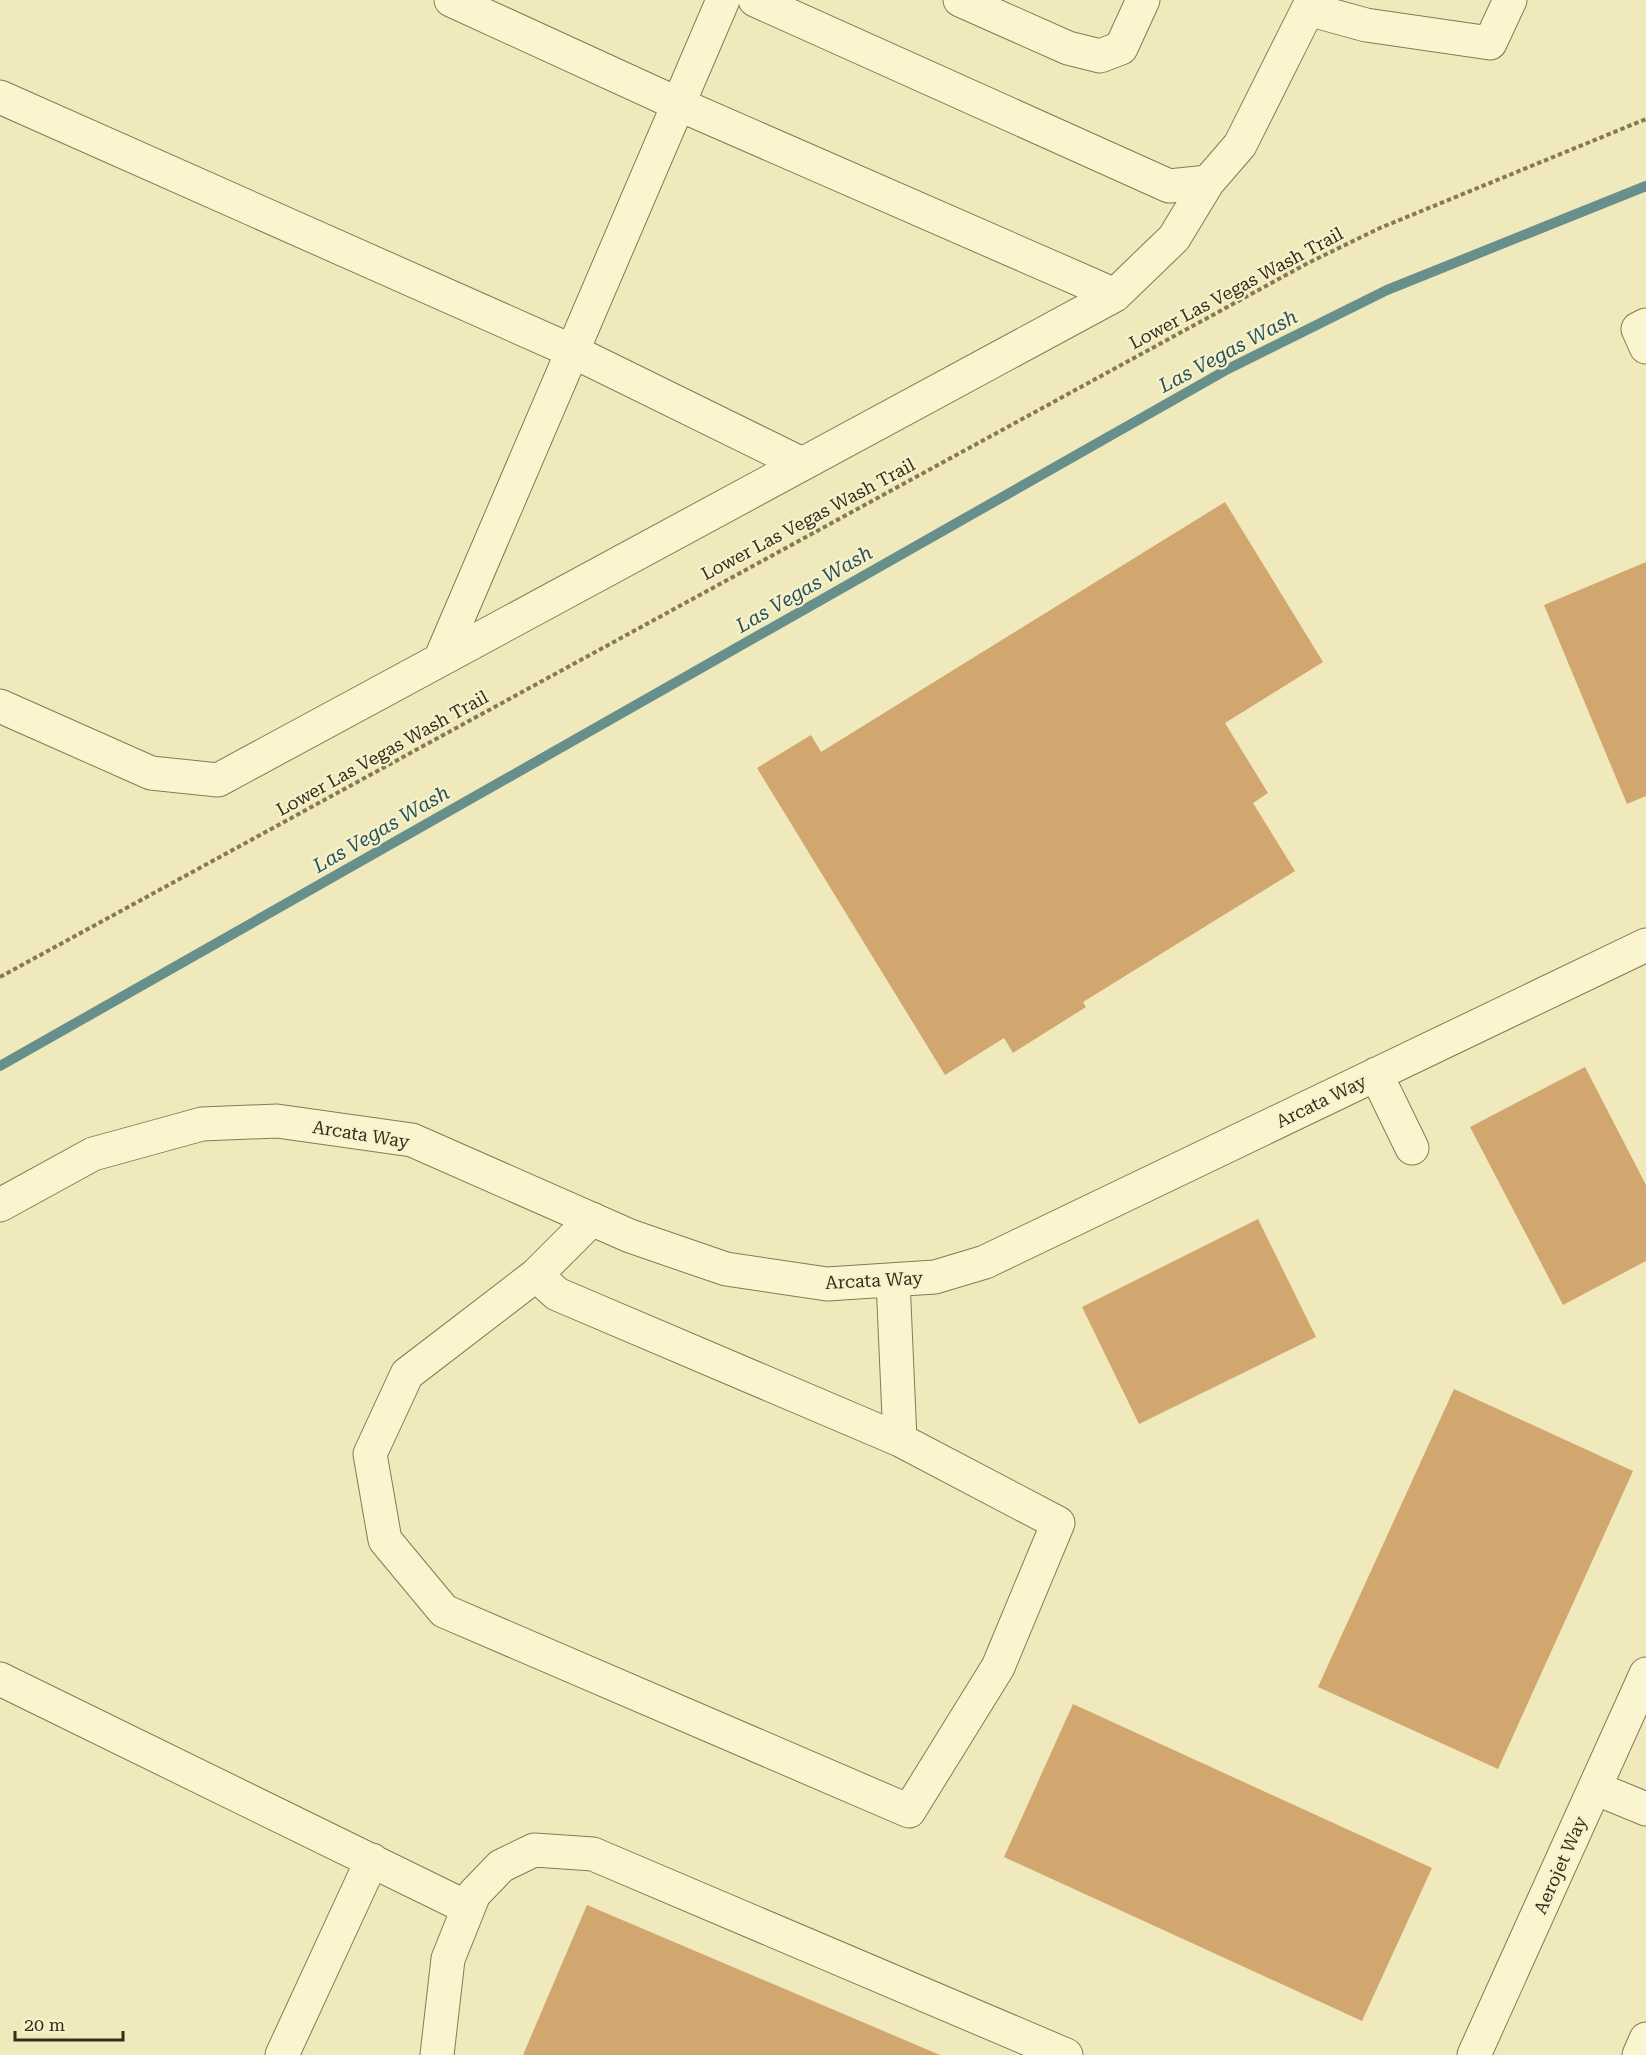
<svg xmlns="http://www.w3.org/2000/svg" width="1646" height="2055" font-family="'Roboto Serif',serif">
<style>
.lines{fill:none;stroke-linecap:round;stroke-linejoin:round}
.stream{stroke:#678f8b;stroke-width:10}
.building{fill:#d1a76f}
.minor-casing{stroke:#897854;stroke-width:35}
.path{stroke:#897854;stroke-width:4;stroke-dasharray:4.5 3;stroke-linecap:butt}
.minor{stroke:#fbf5cf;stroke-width:33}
.labels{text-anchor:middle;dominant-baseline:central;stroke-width:4.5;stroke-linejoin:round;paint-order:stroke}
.street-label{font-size:18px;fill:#372d1a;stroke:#f7f2cc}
.water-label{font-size:20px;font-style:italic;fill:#285358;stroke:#f7f2cc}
</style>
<rect width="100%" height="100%" fill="#f0e9bc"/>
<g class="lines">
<path class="stream" d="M0 1066 1228 369 1387 290 1646 186"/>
</g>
<path class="building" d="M1225 502 1323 662 1225 723 1268 793 1253 803 1295 871 1083 1002 1086 1007 1013 1053 1004 1038 945 1075 757 768 811 735 821 752Z
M1646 562V796L1627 804 1544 605Z
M1585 1067 1646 1185V1261L1563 1305 1470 1127Z
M1258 1219 1316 1337 1139 1424 1082 1307Z
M1454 1389 1633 1471 1498 1769 1318 1687Z
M1073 1704 1432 1868 1362 2021 1004 1857Z
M587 1905 940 2055H523Z"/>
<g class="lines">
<g class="minor-casing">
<path id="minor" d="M451 0 678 104 1115 295
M755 0 1169 186 1208 182 1240 145 1308 9 1366 25 1490 43 1510 0
M960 0 1068 48 1100 56 1121 48 1143 0
M0 97 572 351 802 464
M1646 325 1638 329 1646 347
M440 660 723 0
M0 706 151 773 218 780 1115 295 1174 238 1208 182
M1376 1074 1412 1148
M0 1205 93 1154 202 1124 277 1121 412 1140 630 1236 726 1269 827 1284 935 1277 985 1262 1646 945
M536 1275 557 1294 900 1440 1058 1523 998 1667 909 1811 444 1611 385 1540 370 1454 407 1374 536 1275 592 1219
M893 1280 900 1440
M0 1679 468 1908
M1595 1788 1646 1809
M282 2055 372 1860
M437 2055 448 1959 474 1894 501 1866 534 1850 593 1854 1066 2055
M1474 2055 1646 1674
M1639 2055 1646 2039"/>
</g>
<path class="path" d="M0 977 1308 263 1380 228 1646 119"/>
<use href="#minor" class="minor"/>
</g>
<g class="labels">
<g class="street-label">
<text transform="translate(1236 288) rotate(-28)">Lower Las Vegas Wash Trail</text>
<text transform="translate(808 519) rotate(-28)">Lower Las Vegas Wash Trail</text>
<text transform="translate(382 753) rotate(-29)">Lower Las Vegas Wash Trail</text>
<text transform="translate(1321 1101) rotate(-26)">Arcata Way</text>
<text transform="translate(361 1134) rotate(9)">Arcata Way</text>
<text transform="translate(874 1280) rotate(-3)">Arcata Way</text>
<text transform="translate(1560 1865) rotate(-66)">Aerojet Way</text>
</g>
<g class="water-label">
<text transform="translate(1228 351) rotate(-28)">Las Vegas Wash</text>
<text transform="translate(804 589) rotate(-30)">Las Vegas Wash</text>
<text transform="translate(381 829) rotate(-30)">Las Vegas Wash</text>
</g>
</g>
<path d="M15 2031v9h108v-9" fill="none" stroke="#372d1a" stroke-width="3"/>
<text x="24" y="2031" font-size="18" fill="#372d1a" stroke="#f7f2cc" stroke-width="4.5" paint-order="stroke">20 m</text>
</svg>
